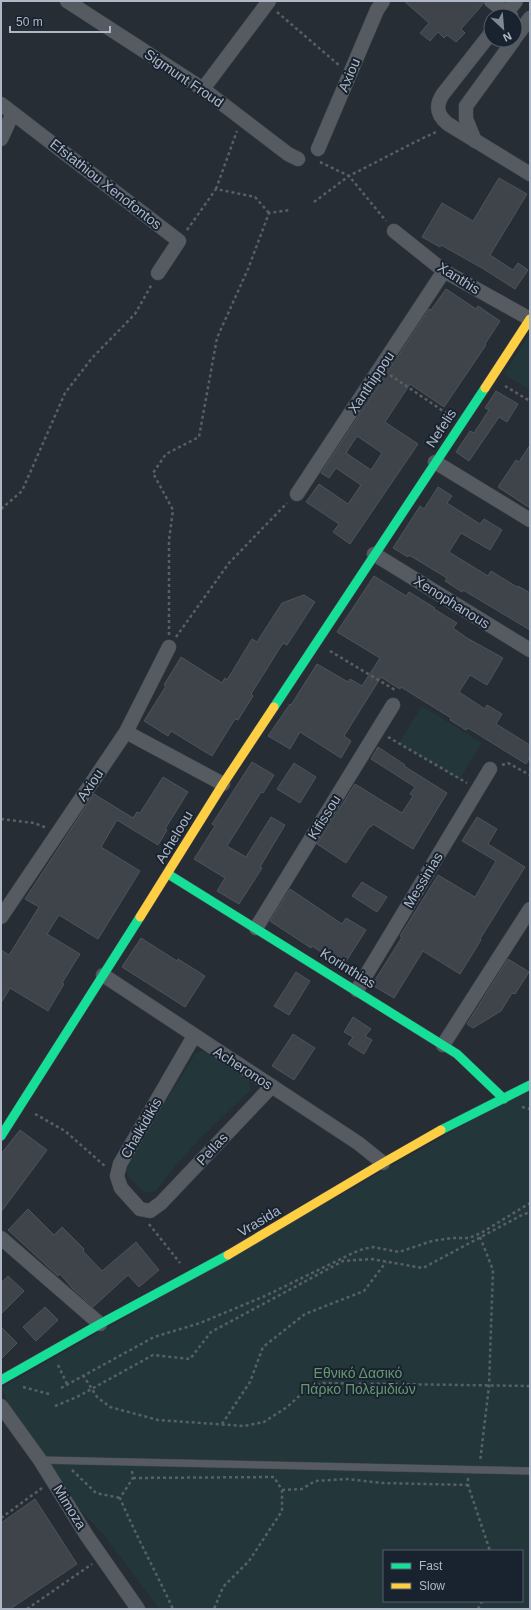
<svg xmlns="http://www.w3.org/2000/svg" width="531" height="1610" font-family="Helvetica,sans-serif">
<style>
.green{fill:#23373a;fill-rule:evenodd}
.building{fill:#3e444a;stroke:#4d545c;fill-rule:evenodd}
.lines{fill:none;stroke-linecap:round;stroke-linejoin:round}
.lane-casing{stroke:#44494f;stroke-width:8}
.street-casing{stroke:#44494f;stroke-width:15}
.fast-casing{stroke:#44494f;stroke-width:10}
.slow-casing{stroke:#44494f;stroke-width:10}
.path{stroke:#586066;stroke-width:2.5;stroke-dasharray:3 3;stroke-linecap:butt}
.lane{stroke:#565b62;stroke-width:7}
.street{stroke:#565b62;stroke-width:14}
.fast{stroke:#16e098;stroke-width:9}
.slow{stroke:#ffcf43;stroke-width:9}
.labels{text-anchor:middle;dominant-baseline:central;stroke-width:4;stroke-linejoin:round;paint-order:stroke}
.street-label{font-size:14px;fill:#aeb8c7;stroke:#19232f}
.park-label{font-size:14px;fill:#65986f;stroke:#19232f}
</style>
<rect width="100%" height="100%" fill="#262d34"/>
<path class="green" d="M530 333V390L504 374Z
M422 706 482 743 459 780 399 743Z
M201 1051 210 1052 249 1079 251 1090C217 1121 183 1153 156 1191L145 1193 127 1175 125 1167 195 1054Z
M530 1087V1609H159L102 1533 39 1466 1 1388ZM384 1551H522V1601H384Z"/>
<path class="building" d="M404 1H483V4L461 29 465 33 456 42 447 35 444 38 438 32 430 41 420 33 429 23Z
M499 178 527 194 490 255 513 270 518 263 528 270 515 289 482 268 441 245 440 247 422 237 442 203 473 221Z
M446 289 476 309 478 306 500 321 485 344 486 345 444 407 410 384 385 422 418 444 350 544 333 532 339 524 306 502 319 484 348 504 361 485 336 468 329 478 321 473 429 309 431 310ZM357 436 382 453 371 470 346 453Z
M496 391 518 404 507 422 499 417 469 461 456 452 470 431 474 433 489 410 485 408Z
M530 445V508L498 487 516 460 519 462Z
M438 487 452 496 447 503 480 524 484 519 502 530 490 550 461 533 449 552 488 576 491 571 517 587 518 586 530 593V630L463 590 462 592 445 581 447 578 409 555 408 557 393 548 420 506 424 509Z
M374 576 406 596 409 592 435 608 434 609 457 623 453 628 467 638 503 658 487 685 470 675 459 692 485 709 487 705 502 714 496 724 530 745V757L526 764 468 728 466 730 450 720 451 718 401 687 400 689 381 677 344 736 351 741 341 758 300 732 290 749 268 736 290 704 291 705 317 664 348 682 350 679 362 686 380 658 337 632Z
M304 595 315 602 287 645 283 643 251 694 253 696 238 720 235 719 212 756 171 731 168 736 144 721 166 686 164 685 181 657 222 683 225 678 227 680 252 639 257 642 282 603Z
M378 747 405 765 404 766 447 793 413 849 373 824 371 827 370 826 346 863 317 844 355 784 402 813 413 796 410 794 415 787 371 759Z
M252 762 274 775 263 793 261 792 227 846 246 857 271 817 285 825 260 867 262 868 239 904 217 891 225 878 194 859 215 826 212 824Z
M294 763 316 777 300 803 277 789Z
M163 777 188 792 165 829 167 830 158 845 117 820 101 847 140 871 98 939 59 915 47 934 80 954 62 983 64 984 48 1011 10 988 1 1003V950L9 955 39 907 25 899 94 794 133 818 137 812 140 813Z
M477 817 497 829 488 844 525 867 480 939 481 940 460 974 423 951 394 998 372 985 402 937 400 936 438 875 475 897 496 861 462 841Z
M362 882 387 897 377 912 352 896Z
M290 889 342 924 346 918 366 930 343 966 312 946 311 948 270 921Z
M141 938 177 961 178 959 205 976 185 1007 122 967Z
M508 959 529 972 515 994 512 993 501 1011 473 1028 467 1024Z
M296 972 310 981 289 1015 274 1006Z
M353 1017 371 1029 365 1036 372 1040 364 1054 348 1044 353 1037 344 1032Z
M293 1034 315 1048 294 1080 272 1066Z
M20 1130 47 1150 1 1212V1154Z
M28 1209 54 1235 62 1227 84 1249 83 1251 102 1271 136 1242 159 1270 139 1287 128 1275 93 1307 73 1289 60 1274 58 1276 8 1230Z
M8 1276 24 1291 1 1314V1283Z
M45 1307 58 1320 36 1341 23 1327Z
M1 1327 17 1343 1 1359Z
M35 1499 77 1564 10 1609H1V1523Z"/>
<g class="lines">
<g class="lane-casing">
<path id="lane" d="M40 1460 530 1471"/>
</g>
<g class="street-casing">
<path id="street" d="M67 1 203 89 288 154 298 159
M491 1 511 16
M504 16 516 1
M491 33 443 94C435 106 437 115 448 124L530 174
M515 38 530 18
M203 89 269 1
M1 104 179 241 158 273
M1 139 13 113
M475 141 466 119V106L514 40
M318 149 377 10 383 1
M394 231 444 271 530 319
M435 462 530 520
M297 494 444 271
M374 554 530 650
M126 732 223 784
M1 917 126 732 169 647
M256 928 393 705
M103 975 358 1143 383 1163
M357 990 490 769
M194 1036 120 1164 117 1176 121 1188 140 1209 150 1211 161 1203 272 1086
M443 1045 530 909
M1 1238 100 1324
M1 1406 40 1460 87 1536 138 1609"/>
</g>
<g class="fast-casing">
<path id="fast" d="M274 707 485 388
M168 874 457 1054 504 1099
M441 1130 530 1085
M1 1136 140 917
M1 1380 100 1324 228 1255"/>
</g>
<g class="slow-casing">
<path id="slow" d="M485 388 530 319
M140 917 223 784 274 707
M228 1255 383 1163 441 1130"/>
</g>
<path class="path" d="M277 12 340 66
M320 162 349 176 386 221
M216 189 237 131
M314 202 349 176 415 142 438 131
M187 230 216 189 255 197 269 213
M390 375 449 415
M505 386 530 401
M1 509 22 491 65 393 92 358 135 314 152 284
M169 635V540L173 510 153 473 166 454 199 437 217 338 248 269 269 213 290 210
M176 637 229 563 287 503
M330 651 395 690 394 692
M388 737 467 783
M502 765 508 763 530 775
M1 819 34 823 47 828
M522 1107 530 1109
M35 1114 65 1131 106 1167
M149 1224 180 1263
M480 1237 493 1270 489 1386 480 1462
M58 1365 67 1384
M83 1375 97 1397 110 1407 158 1420 244 1426 264 1422 287 1407 307 1389 323 1383 530 1386
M23 1387 49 1394
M61 1388 154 1337 200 1323 265 1296 353 1253 363 1249 373 1247 399 1252 432 1241 452 1238H469L481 1233 530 1203
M55 1406 77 1397 153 1355 190 1359 211 1332 343 1261 371 1259 423 1268 522 1215 530 1212
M222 1424 250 1382 263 1347 305 1314 364 1291 386 1262
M72 1470 96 1493 120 1498
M132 1471 133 1478 120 1498C136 1536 156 1572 173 1609
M133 1478 274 1477 282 1490V1511L249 1561 223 1587 214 1609
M468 1478V1485L490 1551
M282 1490 302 1489 315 1481 347 1479 382 1483 468 1485
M1 1518 42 1488
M27 1609 92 1564
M478 1609 482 1601"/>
<use href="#lane" class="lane"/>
<use href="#street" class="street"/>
<use href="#fast" class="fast"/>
<use href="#slow" class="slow"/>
</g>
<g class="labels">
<g class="street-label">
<text transform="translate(349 75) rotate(-67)">Axiou</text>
<text transform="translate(184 78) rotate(34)">Sigmunt Froud</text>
<text transform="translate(106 184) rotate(38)">Efstathiou Xenofontos</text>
<text transform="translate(459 278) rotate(32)">Xanthis</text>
<text transform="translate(371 382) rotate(-56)">Xanthippou</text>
<text transform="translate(441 428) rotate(-57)">Nefelis</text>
<text transform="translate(452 602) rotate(32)">Xenophanous</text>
<text transform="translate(90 785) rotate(-56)">Axiou</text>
<text transform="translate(324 817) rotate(-58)">Kifissou</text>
<text transform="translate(174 837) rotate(-59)">Acheloou</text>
<text transform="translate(423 880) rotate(-59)">Messinias</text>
<text transform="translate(348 968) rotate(32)">Korinthias</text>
<text transform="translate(243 1068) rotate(33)">Acheronos</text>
<text transform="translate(141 1128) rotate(-60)">Chalkidikis</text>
<text transform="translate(212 1149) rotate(-47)">Pellas</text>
<text transform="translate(259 1221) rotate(-31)">Vrasida</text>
<text transform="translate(70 1507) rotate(58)">Mimoza</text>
</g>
<g class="park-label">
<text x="358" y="1373">Εθνικό Δασικό<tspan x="358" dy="16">Πάρκο Πολεμιδιών</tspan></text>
</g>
</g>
<rect width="531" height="1610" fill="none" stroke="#aeb8c7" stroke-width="4"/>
<rect x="383" y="1550" width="140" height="52" fill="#19232f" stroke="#555f6c"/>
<rect x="391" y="1563" width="20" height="6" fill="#16e098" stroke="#555f6c"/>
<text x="419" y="1570" font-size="12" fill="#aeb8c7">Fast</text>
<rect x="391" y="1583" width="20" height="6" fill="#ffcf43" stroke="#555f6c"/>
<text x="419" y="1590" font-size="12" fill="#aeb8c7">Slow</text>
<g transform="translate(503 28) rotate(154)"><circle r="19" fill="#19232f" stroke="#555f6c"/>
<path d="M0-3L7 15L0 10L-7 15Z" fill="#7e8794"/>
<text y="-6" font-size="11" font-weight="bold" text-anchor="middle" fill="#aeb8c7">N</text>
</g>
<path d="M10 26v6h100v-6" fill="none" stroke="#aeb8c7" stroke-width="2"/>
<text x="16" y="26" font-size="12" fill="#aeb8c7" stroke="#19232f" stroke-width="3" paint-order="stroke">50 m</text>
</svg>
